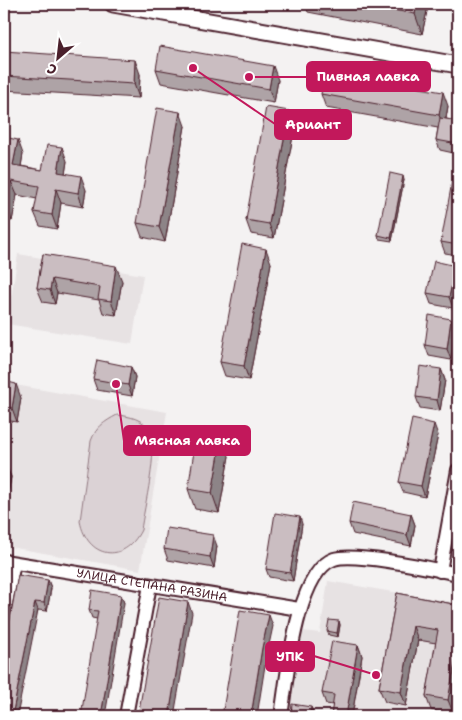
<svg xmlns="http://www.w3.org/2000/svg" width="462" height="720" font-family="'Shantell Sans',sans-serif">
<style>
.built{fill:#e7e2e3}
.pitch{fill:#dbd2d5;stroke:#927880}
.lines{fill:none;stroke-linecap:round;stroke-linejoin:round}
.minor-casing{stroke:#4a1f2b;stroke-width:16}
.tertiary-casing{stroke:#4a1f2b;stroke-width:19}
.minor{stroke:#fff;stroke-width:12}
.tertiary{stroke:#fff;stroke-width:15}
.wall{fill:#aea3a6;stroke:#4a1f2b}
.shaded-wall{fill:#8d8487;stroke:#4a1f2b}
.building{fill:#cabdc1;stroke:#4a1f2b}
.labels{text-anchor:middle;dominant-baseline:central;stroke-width:5;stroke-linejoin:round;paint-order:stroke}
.street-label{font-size:12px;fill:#4a1f2b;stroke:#fff}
.leader{fill:none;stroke:#c2185b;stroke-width:2}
.callout-dot{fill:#c2185b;stroke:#fff;stroke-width:2}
.callout{fill:#c2185b;stroke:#c2185b;stroke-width:2}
.callout-label{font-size:14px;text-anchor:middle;font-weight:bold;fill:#fff}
</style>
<rect width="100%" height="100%" fill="#f4f2f2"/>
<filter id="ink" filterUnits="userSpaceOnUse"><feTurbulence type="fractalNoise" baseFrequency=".02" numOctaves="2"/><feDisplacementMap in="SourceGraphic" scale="10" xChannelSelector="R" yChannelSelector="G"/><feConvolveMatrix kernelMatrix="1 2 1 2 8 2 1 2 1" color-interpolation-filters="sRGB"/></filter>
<g filter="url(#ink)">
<path class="built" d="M18 254 143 275 132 344 7 324Z
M4 383 167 412 140 570 4 546Z
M328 581 458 603V716H288L302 631 320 633Z"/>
<path class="pitch" d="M117 415C129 416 144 419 150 431 159 449 144 508 141 530 124 565 87 558 80 521L91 441C96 427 104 422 117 415Z"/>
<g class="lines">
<g class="minor-casing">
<g id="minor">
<path id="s1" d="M4 561 299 609"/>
<path d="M440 571 458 470"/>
<path d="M4 613 14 563"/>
<path d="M126 716 150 585"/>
<path d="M281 716C287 680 296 572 334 559 355 552 433 569 458 574"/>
</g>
</g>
<g class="tertiary-casing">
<path id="tertiary" d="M113 4 458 65"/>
</g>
<use href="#minor" class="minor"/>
<use href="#tertiary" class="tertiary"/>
</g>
<path class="wall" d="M305 4H425L427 11 422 34 308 12Z
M4 51 140 74 139 98 4 90Z
M156 69 278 80 274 103 161 83Z
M321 94 448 106 446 119 458 121V154L440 150 436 140 438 128 326 108Z
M289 111 295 125 274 238 251 234 246 220Z
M185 126 165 242 142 237 137 223Z
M4 137 23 154 21 166 42 170 67 161 65 174 86 190 83 207 61 203 57 229 40 226 34 212 37 199 17 195 12 221 4 220Z
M404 180 392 241 379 239 378 235Z
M458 184V255L445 253 441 242Z
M43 254 122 281 116 315 103 313 99 300 57 293 55 304 43 302 37 288Z
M271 263 249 380 225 376 220 362Z
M458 272V285L453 308 431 304 427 293Z
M451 319 455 330 451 360 429 356 425 345Z
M131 367 135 377 132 396 97 390 93 379Z
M441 369 445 380 440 411 420 408 416 397Z
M4 381 21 398 17 422 4 420Z
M438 435 425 497 403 492 399 482Z
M229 456 219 513 195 509 188 489Z
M5 463 11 477 7 499 4 498V473Z
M411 514 415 525 411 546 353 534 349 523Z
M302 524 293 581 269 577 266 569Z
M217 546 214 568 168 560 164 549Z
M48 580 51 588 47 611 38 610 4 652Z
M397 593 458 605 454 715 431 710 426 696 436 643 418 640 406 706 385 702 379 688Z
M121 595 124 603 97 619 92 618 89 610Z
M339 621 340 625 338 637 329 635 327 631Z
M358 645 362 656 352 716H331L333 705 326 704 322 693Z"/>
<path class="shaded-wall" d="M417 4H425L427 11 422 34 415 14Z
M135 60 140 74 139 98 134 84Z
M273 66 278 80 274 103 269 89Z
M443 92 448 106 444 129 439 115Z
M289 111 295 125 274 238 269 224Z
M180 112 185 126 165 242 159 227Z
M18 140 23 154 19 179 13 165Z
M62 147 67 161 63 187 58 172Z
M81 176 86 190 83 207 78 193Z
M403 176 404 180 392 241 391 238Z
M11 181 17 195 12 221 7 207Z
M56 189 61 203 57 229 52 215Z
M266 249 271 263 249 380 244 366Z
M116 266 122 281 116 315 111 301Z
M456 266 458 272V285L453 308 449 297Z
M52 279 57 293 55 304 50 290Z
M451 319 455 330 451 360 447 349Z
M131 367 135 377 132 396 128 385Z
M441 369 445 380 440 411 437 400Z
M16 384 21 398 17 422 12 408Z
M434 424 438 435 425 497 421 486Z
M222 437 229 456 219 513 212 493Z
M5 463 11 477 7 499 4 490V473Z
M411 514 415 525 411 546 407 535Z
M300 517 302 524 293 581 290 573Z
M213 535 217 546 214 568 210 557Z
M48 580 51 588 47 611 44 603Z
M121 595 124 603 105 716H101Z
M35 602 38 610 17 716H12Z
M188 602 192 613 174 716H169Z
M269 615 273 626 266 659 257 716H251L262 648Z
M339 621 340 625 338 637 337 633Z
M413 626 418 640 406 706 401 692Z
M358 645 362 656 352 716H346Z
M458 647V689L454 715 448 700Z
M311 707 314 714 313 716H310Z"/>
<path class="building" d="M360 4H417L415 14Z
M160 46 273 66 269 89 156 69Z
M4 51 135 60 134 84 4 76Z
M325 72 443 92 439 115 321 94Z
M266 107 289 111 269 224 246 220Z
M157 108 180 112 159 227 137 223Z
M440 118 458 121V144L436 140Z
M4 137 18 140 13 165 42 170 47 145 62 147 58 172 81 176 78 193 56 189 52 215 34 212 39 186 11 181 7 207H4Z
M390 173 403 176 391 238 378 235Z
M452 182 458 184V245L441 242Z
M242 244 266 249 244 366 220 362Z
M43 254 116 266 111 301 98 299 100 287 52 279 50 290 37 288Z
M434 261 456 266 449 297 427 293Z
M429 315 451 319 447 349 425 345Z
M97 360 131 367 128 385 93 379Z
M420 366 441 369 437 400 416 397Z
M4 381 16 384 12 408 4 407Z
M412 419 434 424 421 486 399 482Z
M197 433 222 437 212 493 188 489Z
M4 463H5L4 473Z
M353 502 411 514 407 535 349 523Z
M275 513 300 517 290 573 266 569Z
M167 528 213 535 210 557 164 549Z
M18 575 48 580 44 603 35 602 12 716H4V652Z
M92 590 121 595 101 716H81L98 611 89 610Z
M397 593 458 605V647L448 700 426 696 438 630 413 626 401 692 379 688Z
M159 597 188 602 169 716H138Z
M240 610 269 615 262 648 251 716H222Z
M329 620 339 621 337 633 327 631Z
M332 641 358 645 346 716H331L334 695 322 693Z
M292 704 311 707 310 716H291Z"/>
</g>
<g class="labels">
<g class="street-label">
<text stroke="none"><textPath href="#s1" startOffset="150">УЛИЦА СТЕПАНА РАЗИНА</textPath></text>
</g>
</g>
<path class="leader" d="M249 77L307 77M193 68L275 124M116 384L124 441M376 675L314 656"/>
<g class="callout-dot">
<circle cx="249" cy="77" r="5"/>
<circle cx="193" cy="68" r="5"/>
<circle cx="116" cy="384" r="5"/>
<circle cx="376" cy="675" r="5"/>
</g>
<g class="callout">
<rect x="307" y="62" width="123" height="29" rx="5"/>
<rect x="275" y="110" width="76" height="29" rx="5"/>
<rect x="124" y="426" width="126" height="29" rx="5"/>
<rect x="266" y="642" width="48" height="29" rx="5"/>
</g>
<g class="callout-label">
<text x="368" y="81">Пивная лавка</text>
<text x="313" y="129">Ариант</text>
<text x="187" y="445">Мясная лавка</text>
<text x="290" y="661">УПК</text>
</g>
<rect width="462" height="720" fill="none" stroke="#fff" stroke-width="20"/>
<rect x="10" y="10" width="442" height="700" fill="none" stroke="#4a1f2b" stroke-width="2" filter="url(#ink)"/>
<g transform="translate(58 58) rotate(208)" stroke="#ffffff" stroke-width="4" paint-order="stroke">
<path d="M0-4L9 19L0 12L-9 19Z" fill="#4a1f2b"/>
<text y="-8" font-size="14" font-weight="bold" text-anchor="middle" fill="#4a1f2b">С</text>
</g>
</svg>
